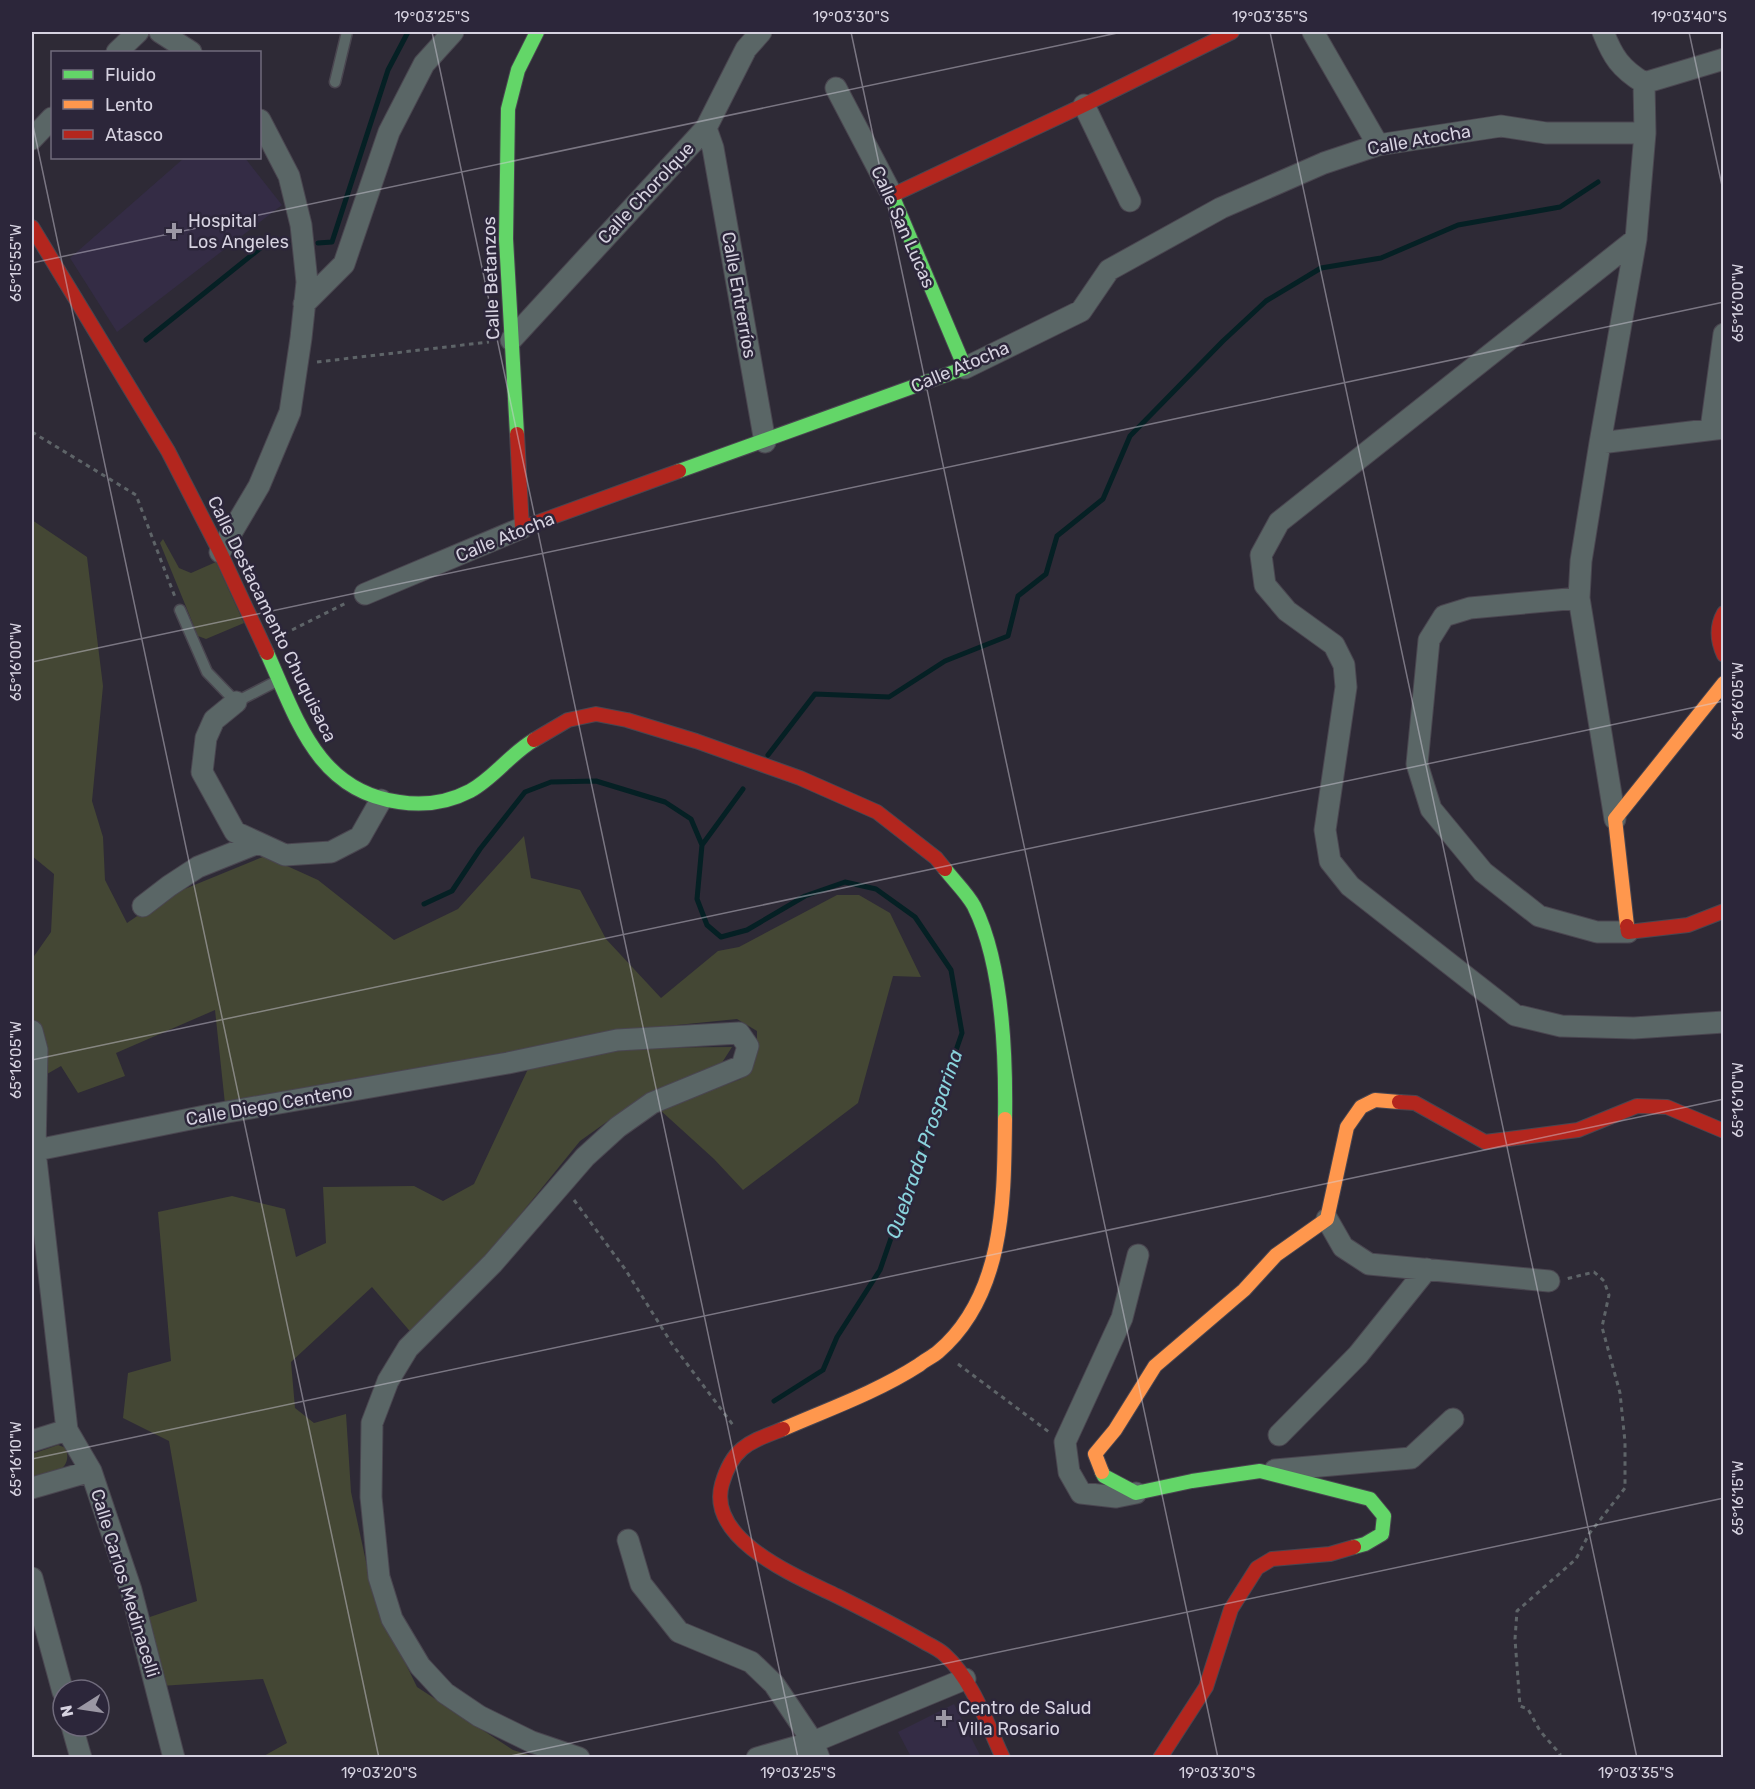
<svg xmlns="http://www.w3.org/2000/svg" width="1755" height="1789" font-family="Rubik,sans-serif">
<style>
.built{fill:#342c45}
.green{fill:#444734}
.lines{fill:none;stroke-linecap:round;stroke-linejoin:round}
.stream{stroke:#052024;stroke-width:5}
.lane-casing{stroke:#4a4650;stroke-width:13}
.street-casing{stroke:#4a4650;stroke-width:23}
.fast-casing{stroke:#4a4650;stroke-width:16}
.slow-casing{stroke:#4a4650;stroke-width:16}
.jam-casing{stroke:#4a4650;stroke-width:16}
.path{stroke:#5e6468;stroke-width:3;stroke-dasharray:4.5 4.5;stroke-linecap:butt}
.lane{stroke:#5a6666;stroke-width:10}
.street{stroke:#5a6666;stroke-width:21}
.fast{stroke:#63d668;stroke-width:14}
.slow{stroke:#ff974d;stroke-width:14}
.jam{stroke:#b3261e;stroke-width:14}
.ticks{fill:none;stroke:#d6d2e0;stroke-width:1.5;stroke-opacity:0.45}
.poi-dot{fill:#9b97a4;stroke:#2c263a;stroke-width:2}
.labels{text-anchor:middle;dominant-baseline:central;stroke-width:5;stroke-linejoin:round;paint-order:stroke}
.street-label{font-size:18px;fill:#d6d2e0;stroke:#2c263a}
.poi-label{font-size:18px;fill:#d6d2e0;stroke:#2c263a;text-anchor:start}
.water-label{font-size:20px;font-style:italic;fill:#89d3dc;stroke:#2c263a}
.neatline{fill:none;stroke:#d6d2e0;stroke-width:2}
.ticks-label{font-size:15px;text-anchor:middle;fill:#d6d2e0}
</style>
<rect width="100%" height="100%" fill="#2e2a36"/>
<path class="built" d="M184 158H245L282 205 117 332 70 258Z
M954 1704 981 1757H911L898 1732Z"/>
<path class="green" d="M32 520 87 557 103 686 92 801 103 837 105 880 127 923 165 897 265 856 318 880 394 940 458 909 524 836 531 878 580 890 606 939 661 998 718 951 739 947 837 895H859L890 913 921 977 893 976 858 1103 743 1190 714 1159 659 1109 741 1079 757 1054V1031L737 1019 627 1030 225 1104 215 1010 116 1053 125 1076 78 1093 61 1066 33 1082 32 959 51 932 54 874 32 856Z
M163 539 179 568 191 573 216 562 244 623 206 639 198 636 160 543Z
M732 1047 716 1072 643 1096 580 1141 498 1242 414 1336 372 1287 291 1362 295 1408 314 1423 346 1414 351 1492 374 1599 417 1687 513 1750 536 1757H262L287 1743 263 1679 161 1686 144 1619 197 1601 169 1441 123 1418 128 1373 171 1361 158 1212 232 1196 285 1209 296 1257 326 1243 323 1187 414 1186 443 1201 474 1184 528 1069 621 1048Z
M58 1445 66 1448C73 1473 50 1473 32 1479V1454Z"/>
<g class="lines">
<path class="stream" d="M318 243 332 242 388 70 408 32
M146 340 263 246 288 244
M768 755 815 694 889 697 945 661 1008 636 1018 596 1046 574 1057 536 1103 499 1130 436 1223 341 1266 301 1321 268 1381 258 1458 225 1560 207 1598 182
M743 789 702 845 697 899 707 925 721 937 747 930 805 896 845 882 876 889 915 917 951 970 962 1033 880 1270 837 1337 823 1370 774 1401
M424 904 452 891 480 849 525 792 551 782 596 781 665 802 691 819 702 845"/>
<g class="lane-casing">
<path id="lane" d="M335 82 347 32
M180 610 207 672 236 702 277 681"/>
</g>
<g class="street-casing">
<path id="street" d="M160 32 191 52
M1313 32 1378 145
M1603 32C1613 57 1620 68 1644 83
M117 52 138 32
M1644 83 1724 59
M836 88 892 195
M1084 105 1130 201
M706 128 713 148 765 442
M32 139 52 118
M1636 239 1279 522 1261 555 1265 585 1287 611 1334 645 1344 665 1346 687 1325 830 1330 861 1350 886 1515 1015 1561 1026 1634 1028 1724 1022
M304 304 344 264 389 132 424 64 453 32
M511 340 706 128 746 49 761 32
M965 368 1081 311 1109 270 1221 208 1324 163 1378 145 1501 126 1546 133H1645
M1711 429 1724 334
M1600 443 1724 428
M220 552 259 486 290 412 301 338 307 282 301 225 289 176 260 120
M365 594 522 528
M1579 598 1470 608 1444 616 1429 640 1417 764 1431 809 1483 872 1539 916 1597 932H1628
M236 702 214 720 206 738 202 772 235 832 285 855 331 852 360 837 381 800
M1615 819 1579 598 1581 561 1600 443 1636 239 1645 133 1644 83
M143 906 169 886 198 867 258 843
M32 1031 37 1050 35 1151 67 1430 91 1471 131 1590 174 1758
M32 1151 210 1115 508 1063 617 1040 739 1033 748 1046 742 1066 652 1103 618 1127 585 1157 493 1263 408 1348 388 1381 372 1423 371 1497 379 1577 392 1619 420 1666 445 1693 479 1716 532 1742 579 1758
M1327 1219 1343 1247 1369 1264 1549 1281
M1279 1435 1358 1355 1427 1269
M32 1441 67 1430
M1275 1470 1411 1458 1453 1419
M32 1488 91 1471
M1136 1493 1116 1497 1081 1493 1069 1472 1065 1442 1122 1318 1138 1255
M628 1540 641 1584 679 1632 751 1662 774 1684 813 1742 819 1758
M32 1578 63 1692
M72 1726 81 1758
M757 1758 813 1742 965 1679"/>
</g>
<g class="fast-casing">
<path id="fast" d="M517 434 506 239 508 109 518 70 537 32
M679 471 965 368 892 195 897 193
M267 653C297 719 317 791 399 802 424 806 447 803 470 791 494 778 510 754 534 740
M945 869C954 881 967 893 974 906 1003 964 1006 1054 1005 1119
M1102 1472 1104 1476 1136 1493 1192 1481 1260 1471 1370 1499 1384 1516 1382 1534 1365 1544 1354 1547"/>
</g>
<g class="slow-casing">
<path id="slow" d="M1627 926 1615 819 1724 683
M783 1429C829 1409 877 1392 919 1365 925 1360 932 1357 938 1352 1005 1295 1004 1199 1005 1119
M1102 1472 1095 1454 1115 1430 1155 1366 1244 1290 1276 1255 1327 1219 1347 1127 1361 1107 1375 1100 1399 1102"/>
</g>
<g class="jam-casing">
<path id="jam" d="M897 193 1084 105 1232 32
M32 227 168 451 220 552 267 653
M517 434 522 528 679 471
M1724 613C1716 627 1717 640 1724 655
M534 740 568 720 596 714 627 720 696 741 800 778 877 812 936 858 945 869
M1627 926 1628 932 1688 925 1724 911
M1399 1102 1415 1103 1485 1142 1578 1130 1637 1106 1667 1107 1724 1131
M783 1429C750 1442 733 1446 722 1484 706 1540 798 1577 837 1596 867 1611 897 1626 926 1643 932 1646 940 1650 945 1655 972 1679 988 1726 1003 1758
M1160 1758 1206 1687 1231 1609 1257 1568 1272 1559 1330 1554 1354 1547"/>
</g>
<path class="path" d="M317 362 489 342
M32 432 136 495 175 597
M284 634 348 602
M574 1200 625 1269 672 1344 733 1425
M958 1364 1049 1432
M1559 1758 1560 1754 1540 1731 1528 1709 1520 1706 1515 1639 1517 1611 1576 1559 1589 1534 1625 1488V1442L1620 1393 1602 1327 1609 1295 1604 1281 1594 1272 1566 1279"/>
<use href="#lane" class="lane"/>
<use href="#street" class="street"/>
<use href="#fast" class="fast"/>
<use href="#slow" class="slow"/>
<use href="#jam" class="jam"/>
</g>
<path class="ticks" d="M432 32 798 1758M851 32 1218 1758M1270 32 1637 1758M1689 32 1724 195M32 121 379 1758M32 263 1122 32M32 662 1724 302M32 1060 1724 701M32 1459 1724 1099M501 1758 1724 1498"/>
<g class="poi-dot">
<path d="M171 222h6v6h6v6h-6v6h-6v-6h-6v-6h6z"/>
<path d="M941 1709h6v6h6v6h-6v6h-6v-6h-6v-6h6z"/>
</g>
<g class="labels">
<g class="street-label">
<text transform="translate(1419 140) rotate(-10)">Calle Atocha</text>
<text transform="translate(646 193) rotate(-47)">Calle Chorolque</text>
<text transform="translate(903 227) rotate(66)">Calle San Lucas</text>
<text transform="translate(491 278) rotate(-92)">Calle Betanzos</text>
<text transform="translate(739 295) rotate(80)">Calle Entrerríos</text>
<text transform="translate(960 367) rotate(-23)">Calle Atocha</text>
<text transform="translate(505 537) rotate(-22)">Calle Atocha</text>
<text transform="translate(272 619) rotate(64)">Calle Destacamento Chuquisaca</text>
<text transform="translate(269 1105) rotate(-10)">Calle Diego Centeno</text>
<text transform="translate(125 1583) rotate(73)">Calle Carlos Medinacelli</text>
</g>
<g class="poi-label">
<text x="188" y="221">Hospital<tspan x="188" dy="21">Los Angeles</tspan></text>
<text x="958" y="1708">Centro de Salud<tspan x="958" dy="21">Villa Rosario</tspan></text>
</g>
<g class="water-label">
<text transform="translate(924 1144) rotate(-71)">Quebrada Prosparina</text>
</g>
</g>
<rect width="1755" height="1789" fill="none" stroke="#2c263a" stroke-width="66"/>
<rect x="51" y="51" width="210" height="108" fill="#2c263a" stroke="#706b7c" stroke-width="1.5"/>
<rect x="63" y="70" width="30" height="9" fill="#63d668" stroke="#706b7c" stroke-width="1.5"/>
<text x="105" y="81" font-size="18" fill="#d6d2e0">Fluido</text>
<rect x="63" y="100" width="30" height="9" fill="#ff974d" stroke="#706b7c" stroke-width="1.5"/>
<text x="105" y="111" font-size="18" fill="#d6d2e0">Lento</text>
<rect x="63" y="130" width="30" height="9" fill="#b3261e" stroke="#706b7c" stroke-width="1.5"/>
<text x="105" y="141" font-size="18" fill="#d6d2e0">Atasco</text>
<g transform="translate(81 1708) rotate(258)"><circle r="28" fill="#2c263a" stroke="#706b7c" stroke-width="1.5"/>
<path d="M0-4.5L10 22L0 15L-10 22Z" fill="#9b97a4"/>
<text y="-9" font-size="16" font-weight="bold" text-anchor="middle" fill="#d6d2e0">N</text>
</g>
<rect x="33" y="33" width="1689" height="1723" class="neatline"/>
<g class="ticks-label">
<text x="432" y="22">19°03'25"S</text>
<text x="851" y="22">19°03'30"S</text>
<text x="1270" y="22">19°03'35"S</text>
<text x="1689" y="22">19°03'40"S</text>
<text transform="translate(16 263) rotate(-90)" y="5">65°15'55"W</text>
<text transform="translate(1738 303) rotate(-90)" y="5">65°16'00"W</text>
<text transform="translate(16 662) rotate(-90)" y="5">65°16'00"W</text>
<text transform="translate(1738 701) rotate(-90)" y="5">65°16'05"W</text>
<text transform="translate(16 1060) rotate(-90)" y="5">65°16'05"W</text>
<text transform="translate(1738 1100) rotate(-90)" y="5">65°16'10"W</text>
<text transform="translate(16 1459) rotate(-90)" y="5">65°16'10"W</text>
<text transform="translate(1738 1498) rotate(-90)" y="5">65°16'15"W</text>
<text x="379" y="1778">19°03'20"S</text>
<text x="798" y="1778">19°03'25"S</text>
<text x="1217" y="1778">19°03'30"S</text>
<text x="1636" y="1778">19°03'35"S</text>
</g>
</svg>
